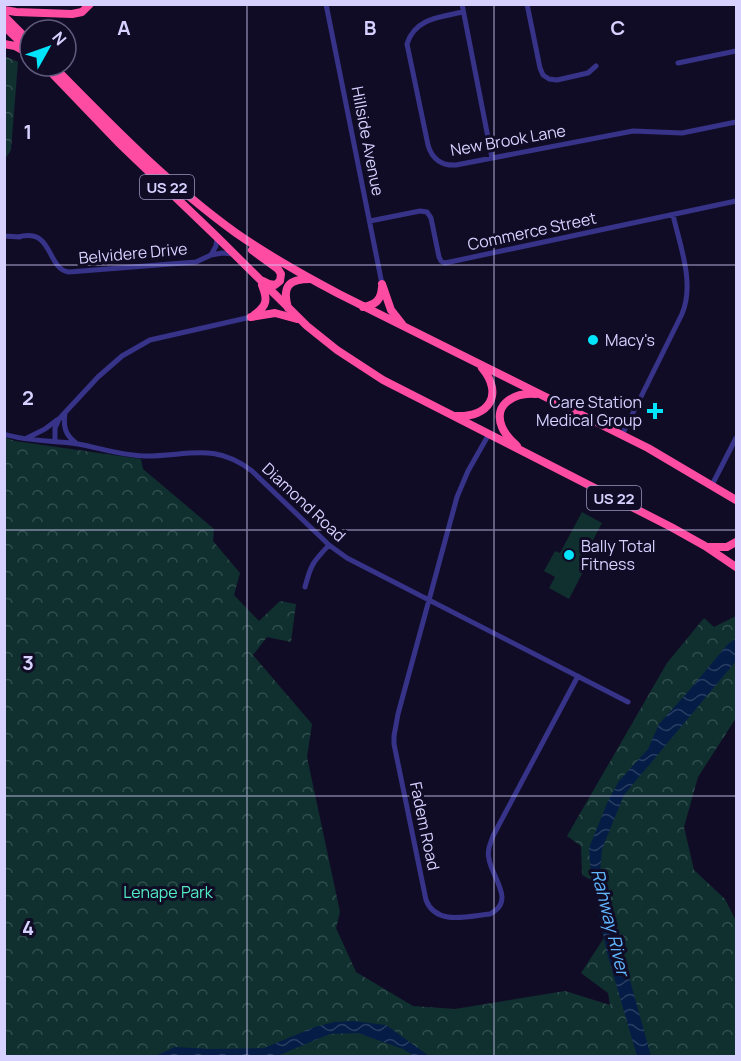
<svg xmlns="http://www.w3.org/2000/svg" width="741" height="1061" font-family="Manrope,sans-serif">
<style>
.forest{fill:url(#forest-crowns)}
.garden{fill:#0f302f}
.water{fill:url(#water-waves)}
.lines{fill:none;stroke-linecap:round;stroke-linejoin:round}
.stream{stroke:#051d46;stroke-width:1.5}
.minor{stroke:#363389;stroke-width:5}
.highway{stroke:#ff4ca3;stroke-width:8}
.grid{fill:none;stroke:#d6d1ff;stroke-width:1.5;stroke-opacity:0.55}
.poi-dot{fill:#00e5fc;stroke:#110c26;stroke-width:2}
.labels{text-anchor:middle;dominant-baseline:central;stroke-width:6;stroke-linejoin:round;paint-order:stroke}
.shield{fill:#110c26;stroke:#9b96be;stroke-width:1.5}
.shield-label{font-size:15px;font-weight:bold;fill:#d6d1ff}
.street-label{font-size:16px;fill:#d6d1ff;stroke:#110c26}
.poi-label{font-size:16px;fill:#d6d1ff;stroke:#110c26;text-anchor:start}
.park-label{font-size:16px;fill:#51ebc3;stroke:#110c26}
.water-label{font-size:18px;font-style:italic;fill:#5fb6ff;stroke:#110c26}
.grid-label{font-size:20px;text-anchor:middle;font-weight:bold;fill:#d6d1ff;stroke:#110c26;stroke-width:6;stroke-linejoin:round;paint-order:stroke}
</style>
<defs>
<pattern id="forest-crowns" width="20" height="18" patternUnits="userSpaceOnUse" patternTransform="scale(1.5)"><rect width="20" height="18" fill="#0f302f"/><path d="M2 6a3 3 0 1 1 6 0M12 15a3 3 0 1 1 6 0" fill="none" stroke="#314d4e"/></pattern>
<pattern id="water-waves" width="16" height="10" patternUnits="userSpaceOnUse" patternTransform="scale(1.5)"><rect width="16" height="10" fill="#051d46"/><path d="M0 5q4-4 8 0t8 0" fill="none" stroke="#293d62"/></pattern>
</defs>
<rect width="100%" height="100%" fill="#110c26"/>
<path class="forest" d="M5 56 18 62 11 150 5 159Z
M4 437 15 441 141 459 143 469 214 529 213 541 240 573 234 595 259 621 280 601 296 604 291 642 267 637 253 655 312 724 307 757 340 912 336 928 356 972 413 1006 455 1009 565 991 610 1005 608 993 581 973 604 938 593 881 582 875 581 846 567 836 667 663 704 618 714 627 736 616V718L698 777 684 827 694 870 725 899 736 921V1056H5Z"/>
<path class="garden" d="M582 512 602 523 585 555 587 557 584 562 587 564 569 599 549 588 555 577 544 571 555 551 560 553Z"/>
<path class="water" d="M736 638V661L624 795 602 849 600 872 651 1056H637L607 953 591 874 589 848 608 801 619 781 648 749 659 724 687 693 727 645Z
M354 1021 386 1025 429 1056H414L403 1049 358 1033 330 1034 277 1056H155L175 1047 211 1049 264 1048 315 1027 334 1022Z"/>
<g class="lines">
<path class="stream" d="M4 769 5 768"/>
<path class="minor" d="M326 4 382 284
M462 4 492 158
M527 4 540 68 543 75 549 79 557 80 588 73 596 66
M463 12C441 17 415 18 407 44L428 145C432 159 442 166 456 165L633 131 682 133 736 122
M678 63 736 51
M370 221 420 211 427 212 431 218 439 257 441 261 445 263 736 201
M4 236 20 237
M18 237C54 227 46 269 69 272L196 262 211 255 222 253 233 254
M211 255 216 246 217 237
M65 413C63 426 65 435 76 443
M4 434C28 442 53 440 78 444 100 448 123 456 146 456 188 456 214 442 252 471L329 545 347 558 628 702
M489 434 468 471 457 497 398 714 394 736V744L426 900C436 926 468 916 490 914 516 901 492 878 489 859 487 851 490 844 493 836L578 676
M622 435 682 314C695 283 680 246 673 215
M27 438 45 429 57 420
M55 441V428L59 419 98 377 122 356 150 340 251 317
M712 485 736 438
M305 587C311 564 313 562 329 545"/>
<path class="highway" d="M4 10 16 12 72 14 82 12 90 4
M4 16 30 42
M4 26 30 51
M4 44 15 46 26 52
M45 66 118 142 217 237 307 326 337 350 383 380 671 527 705 546 736 567
M53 66C111 125 168 184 236 233 269 256 303 275 339 294L648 448 736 500
M252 250 278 269 281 274 280 281 275 285 269 284 263 281
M382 284 391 310 402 324
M363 307C376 305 381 300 382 287
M288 308C282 287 288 279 310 279
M254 315C267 306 268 300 262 285
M251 317 275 313 297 319
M456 416C489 418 504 394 482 368
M517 446C511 440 505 435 502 427 492 403 517 392 536 394
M708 547H727L736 542"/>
</g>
<path class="grid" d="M247 4V1056M494 4V1056M4 265H736M4 530H736M4 796H736"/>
<g class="poi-dot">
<circle cx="593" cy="340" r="6"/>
<path d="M652 402h6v6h6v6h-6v6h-6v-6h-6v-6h6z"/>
<circle cx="569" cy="555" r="6"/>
</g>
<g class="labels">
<g class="shield">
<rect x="140" y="175" width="54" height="24" rx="4.5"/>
<rect x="587" y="486" width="54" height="24" rx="4.5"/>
</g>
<g class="shield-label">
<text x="167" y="187">US 22</text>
<text x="614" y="498">US 22</text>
</g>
<g class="street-label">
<text transform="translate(508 140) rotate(-10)">New Brook Lane</text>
<text transform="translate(368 141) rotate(79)">Hillside Avenue</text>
<text transform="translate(532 231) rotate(-12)">Commerce Street</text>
<text transform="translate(133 253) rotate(-5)">Belvidere Drive</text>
<text transform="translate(304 502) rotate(43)">Diamond Road</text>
<text transform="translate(425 826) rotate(78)">Fadem Road</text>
</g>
<g class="poi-label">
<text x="605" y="340">Macy's</text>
<text x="642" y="402" text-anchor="end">Care Station<tspan x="642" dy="18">Medical Group</tspan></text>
<text x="581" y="546">Bally Total<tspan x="581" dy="18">Fitness</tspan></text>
</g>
<g class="park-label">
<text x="168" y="892">Lenape Park</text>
</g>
<g class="water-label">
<text transform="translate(611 922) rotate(76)">Rahway River</text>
</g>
</g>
<g class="grid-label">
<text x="124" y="35">A</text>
<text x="370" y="35">B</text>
<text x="618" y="35">C</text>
<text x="28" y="139">1</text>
<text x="28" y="405">2</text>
<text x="28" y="670">3</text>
<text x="28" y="935">4</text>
</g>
<rect width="741" height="1061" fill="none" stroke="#d6d1ff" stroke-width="12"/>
<g transform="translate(48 48) rotate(50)"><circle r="28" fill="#110c26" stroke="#605b7d" stroke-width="1.5"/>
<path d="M0-4.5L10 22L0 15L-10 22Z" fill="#00e5fc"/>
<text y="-9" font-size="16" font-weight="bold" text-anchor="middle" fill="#d6d1ff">N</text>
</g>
</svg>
